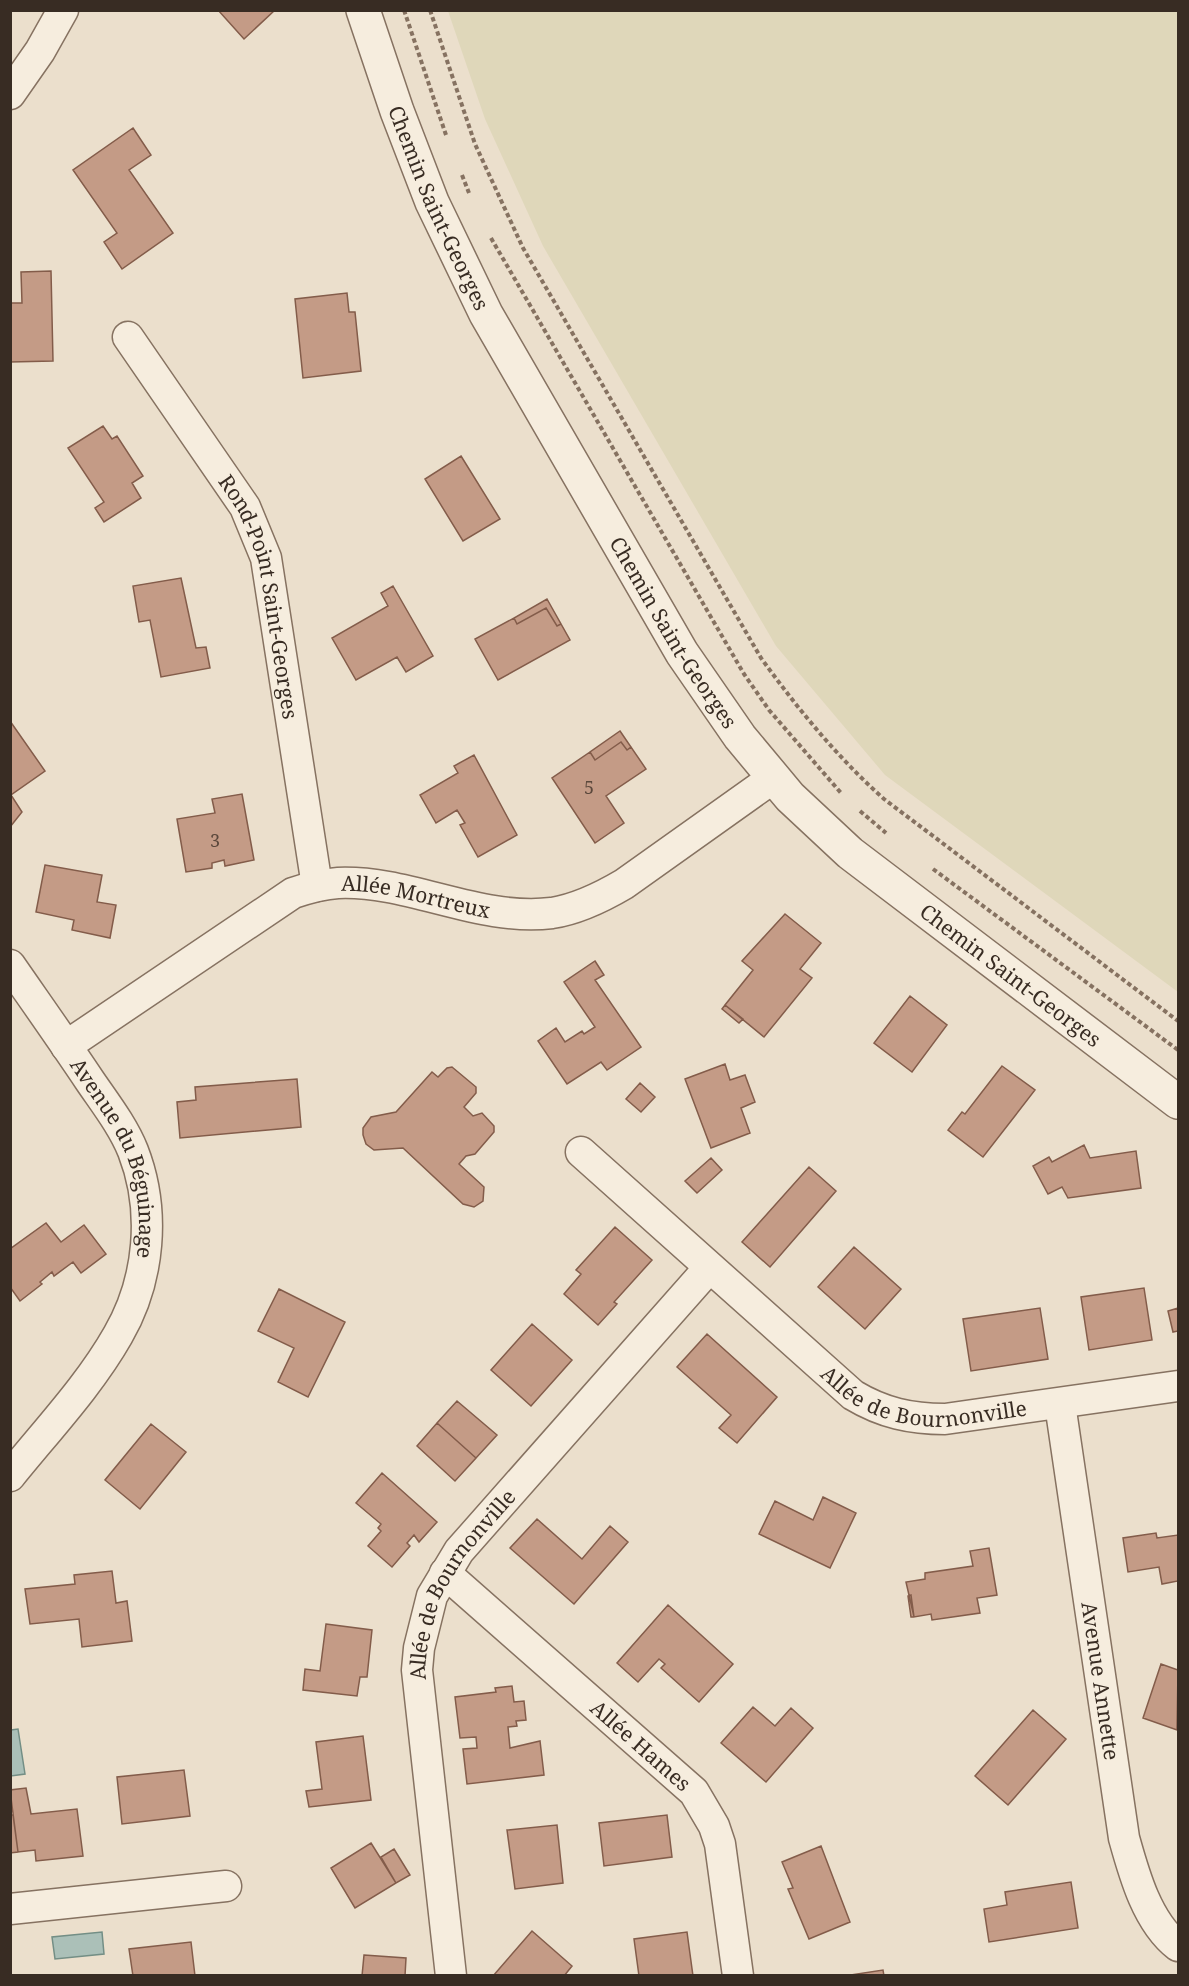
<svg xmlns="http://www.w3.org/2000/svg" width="1189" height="1986" font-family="'Noto Serif',serif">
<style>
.farmland{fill:#dfd7ba}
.water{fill:#abc0b8;stroke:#738e85;stroke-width:1.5}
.building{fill:#c49b86;stroke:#835c4a;stroke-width:1.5}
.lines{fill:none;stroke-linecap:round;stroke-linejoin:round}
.minor-casing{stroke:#867261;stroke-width:33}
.tertiary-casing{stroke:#867261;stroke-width:36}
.path{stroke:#867261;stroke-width:4;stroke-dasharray:4.5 3;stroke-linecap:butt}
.minor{stroke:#f6edde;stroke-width:30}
.tertiary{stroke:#f6edde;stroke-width:33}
.labels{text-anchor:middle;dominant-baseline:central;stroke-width:6;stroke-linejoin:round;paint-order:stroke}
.number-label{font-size:18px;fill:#5b483c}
.street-label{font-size:21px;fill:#382c23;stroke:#f3eadb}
</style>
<rect width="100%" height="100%" fill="#ebdfcc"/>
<path class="farmland" d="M448 11H1178V992L885 775 776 646 543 246 485 119Z"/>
<path class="water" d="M18 1729 25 1774 11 1776V1730Z
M102 1932 104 1954 55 1959 52 1937Z"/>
<path class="building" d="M218 10H275L244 39Z
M133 128 151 155 129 170 173 233 122 269 104 242 117 233 73 170Z
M51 271 53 361 10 362V303H22L21 272Z
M347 293 349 312H355L361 371 303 378 295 299Z
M103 426 112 439 117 436 143 476 132 483 141 498 104 522 95 508 104 502 68 448Z
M461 456 500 519 463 541 425 479Z
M181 578 196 648 206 647 210 668 161 677 150 620 139 622 133 586Z
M393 586 433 656 406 672 397 657 356 680 332 638 388 606 381 593Z
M547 599 561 624 557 626 546 608 517 624 514 618Z
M546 608 557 626 561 624 570 640 498 680 475 639 514 618 517 624Z
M10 721 45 771 11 795 22 812 10 827Z
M620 731 631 747 627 750 621 742 595 760 590 752Z
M621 742 627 750 631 747 646 769 606 796 624 823 595 843 552 778 590 752 595 760Z
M474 755 517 835 478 857 460 825 465 823 457 810 436 823 420 795 458 773 454 766Z
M242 794 254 860 225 866 224 860 212 863V868L186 872 177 819 215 813 212 799Z
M45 865 102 875 97 902 116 905 110 938 72 930 74 920 36 912Z
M785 914 821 943 800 969 812 978 764 1037 725 1005 753 970 742 961Z
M595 961 604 975 595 980 641 1047 607 1070 601 1062 567 1084 538 1041 556 1028 565 1042 582 1031 584 1034 595 1027 564 982Z
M910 996 947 1025 912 1072 874 1043Z
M725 1005 743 1019 739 1023 722 1009Z
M725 1064 730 1080 745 1075 755 1102 741 1108 750 1133 711 1148 685 1079Z
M1002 1066 1035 1090 983 1157 948 1130 962 1112 965 1114Z
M452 1067 476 1087V1093L464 1107 473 1116 482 1113 494 1126V1132L475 1154 466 1156 459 1164 484 1187 483 1201 474 1207 463 1204 403 1148 374 1150 366 1144 363 1135V1128L371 1117 396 1112 432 1072 438 1077 447 1068Z
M297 1079 301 1127 180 1138 177 1102 196 1100 195 1087Z
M640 1083 655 1097 641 1112 626 1099Z
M1084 1145 1090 1158 1136 1151 1141 1188 1068 1198 1062 1187 1048 1194 1033 1166 1049 1157 1052 1162Z
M711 1158 722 1170 697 1193 685 1181Z
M809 1167 836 1191 770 1267 742 1242Z
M46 1223 61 1242 84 1225 106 1254 81 1273 73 1262 54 1276 52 1272 40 1282 42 1284 20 1301 10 1287V1249Z
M615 1227 652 1260 614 1302 617 1304 598 1325 564 1294 581 1274 576 1270Z
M854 1247 901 1289 865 1329 818 1287Z
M1144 1288 1152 1340 1089 1350 1081 1297Z
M279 1289 345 1322 308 1397 278 1382 294 1348 258 1331Z
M1040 1308 1048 1359 971 1371 963 1319Z
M1178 1308V1331L1173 1332 1168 1311Z
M532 1324 572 1360 531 1406 491 1370Z
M707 1334 777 1397 737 1443 719 1428 731 1415 677 1367Z
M457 1401 497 1435 476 1458 437 1423Z
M437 1423 476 1458 455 1481 417 1446Z
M151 1424 186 1452 140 1509 105 1480Z
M382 1473 437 1522 419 1542 414 1535 407 1543 410 1546 392 1567 368 1546 381 1531 378 1528 381 1524 356 1503Z
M823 1497 856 1513 830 1568 759 1534 775 1501 813 1520Z
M537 1519 582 1559 610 1526 628 1542 574 1604 510 1548Z
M1156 1533 1157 1538 1178 1535V1581L1162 1584 1159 1567 1128 1572 1123 1538Z
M989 1548 997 1595 977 1598 980 1613 932 1620 931 1614 914 1617 906 1582 925 1579V1573L973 1566 970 1551Z
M112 1571 116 1603 127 1601 132 1641 82 1647 79 1619 30 1624 25 1589 75 1584 74 1575Z
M911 1595 914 1617H911L908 1596Z
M668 1605 733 1664 699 1702 661 1668 665 1664 659 1659 638 1682 617 1663Z
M326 1624 372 1630 367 1677H360L357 1696 303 1690 305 1669 320 1671Z
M1161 1664 1178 1670 1177 1730 1143 1718Z
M512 1686 514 1702 524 1701 526 1720 516 1721 517 1726 508 1727 510 1748 540 1741 544 1775 467 1784 463 1749 477 1748 476 1737 460 1738 455 1697 496 1692 495 1688Z
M753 1707 775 1726 791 1708 813 1728 766 1782 721 1743Z
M1033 1710 1066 1739 1008 1805 975 1776Z
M363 1736 371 1800 309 1807 306 1791 322 1789 316 1742Z
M184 1770 190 1816 122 1824 117 1777Z
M26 1788 31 1814 77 1809 83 1856 36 1861 35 1850 18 1852 10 1790Z
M10 1815H13L18 1852 10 1853Z
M667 1815 672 1857 604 1866 599 1823Z
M557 1825 563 1883 515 1889 507 1830Z
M371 1843 396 1883 355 1908 331 1868Z
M821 1846 850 1922 809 1939 788 1889 793 1888 782 1862Z
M394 1849 410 1875 396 1883 381 1857Z
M1071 1882 1078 1928 989 1942 984 1909 1007 1905 1005 1892Z
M532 1931 572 1966 564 1976H493Z
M687 1932 693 1976H639L634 1939Z
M191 1942 195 1976H133L129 1949Z
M364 1955 406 1958 405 1976H362Z
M883 1970 884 1976H844Z"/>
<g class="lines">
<g class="minor-casing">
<g id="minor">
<path d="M10 94 40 51 63 10"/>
<path id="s1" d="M128 337 245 507 266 558 317 886"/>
<path id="s2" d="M10 965C37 1004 64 1042 90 1081 105 1103 123 1126 133 1151 156 1210 150 1280 118 1335 89 1386 47 1430 10 1476"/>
<path id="s3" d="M66 1046 293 893C308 888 322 884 338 883 410 880 479 922 552 913 578 909 602 897 624 884L773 778"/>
<path id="s4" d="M581 1152 853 1395C883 1413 911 1419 945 1419L1178 1386"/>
<path id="s5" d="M1060 1404 1124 1838C1134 1874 1147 1922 1178 1946"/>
<path id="s6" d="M445 1573 694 1792 714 1826 720 1844 738 1976"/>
<path d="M10 1909 226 1886"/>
<path id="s7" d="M451 1976 417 1670 419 1648 432 1596 459 1551 709 1268"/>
</g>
</g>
<g class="tertiary-casing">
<g id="tertiary">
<path id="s8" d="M363 10 397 111 432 202 486 314 682 653 740 737 790 797 850 853 1178 1102"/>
</g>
</g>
<path class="path" d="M404 10 446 135
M430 10 475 144 523 248 761 658C798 709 837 757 884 799L1178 1021
M462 175 469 193
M491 238 744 674 769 710 841 793
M860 811 886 833
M933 869 1178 1050"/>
<use href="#minor" class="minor"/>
<use href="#tertiary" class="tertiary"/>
</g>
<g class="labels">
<g class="number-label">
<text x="589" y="787">5</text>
<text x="215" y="840">3</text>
</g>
<g class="street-label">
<text stroke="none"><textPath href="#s8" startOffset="212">Chemin Saint-Georges</textPath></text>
<text stroke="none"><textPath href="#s1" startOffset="297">Rond-Point Saint-Georges</textPath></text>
<text stroke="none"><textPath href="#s8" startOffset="698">Chemin Saint-Georges</textPath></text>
<text stroke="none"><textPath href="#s3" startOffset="399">Allée Mortreux</textPath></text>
<text stroke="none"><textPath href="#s8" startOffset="1184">Chemin Saint-Georges</textPath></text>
<text stroke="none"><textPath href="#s2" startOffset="224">Avenue du Béguinage</textPath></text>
<text stroke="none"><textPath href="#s4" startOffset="435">Allée de Bournonville</textPath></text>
<text stroke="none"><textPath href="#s7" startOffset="406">Allée de Bournonville</textPath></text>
<text stroke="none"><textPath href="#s5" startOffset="280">Avenue Annette</textPath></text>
<text stroke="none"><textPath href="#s6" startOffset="261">Allée Hames</textPath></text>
</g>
</g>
<rect width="1189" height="1986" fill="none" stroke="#382c23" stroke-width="24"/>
</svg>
